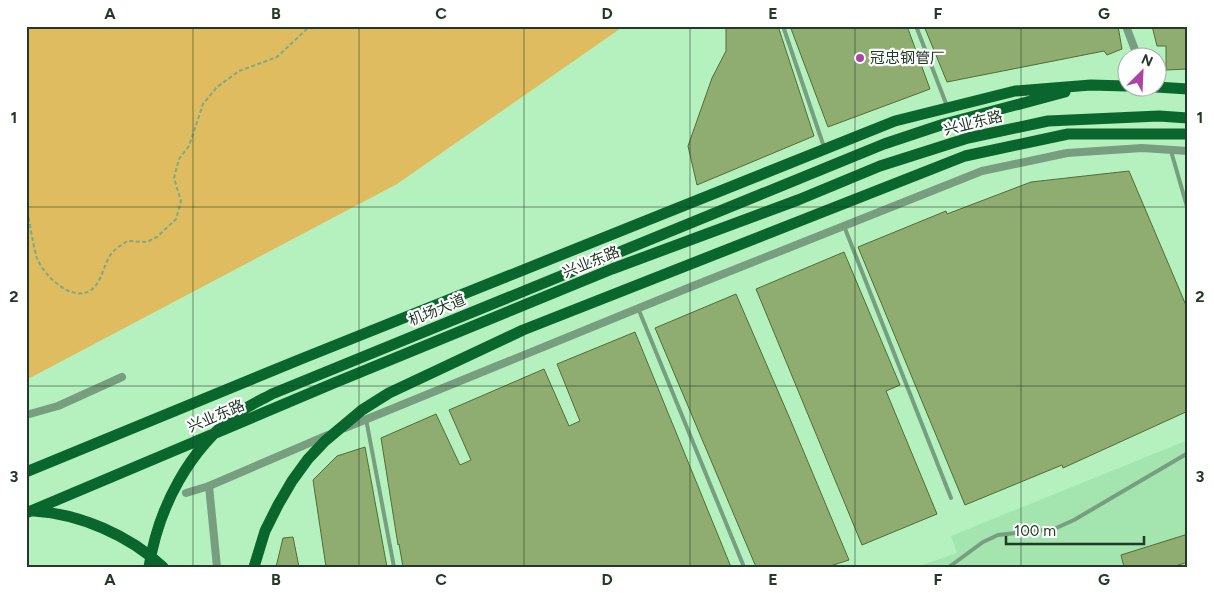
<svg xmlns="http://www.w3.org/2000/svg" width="1214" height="593" font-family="Figtree,'Noto Sans SC',sans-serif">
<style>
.built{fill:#a3e4af}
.green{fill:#debc5f}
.building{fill:#8fac71;stroke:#536d34}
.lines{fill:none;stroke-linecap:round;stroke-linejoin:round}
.path{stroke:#7daa85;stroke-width:2;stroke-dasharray:4 2.5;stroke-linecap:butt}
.service{stroke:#779e7e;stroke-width:4}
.minor{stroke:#779e7e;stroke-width:8}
.primary{stroke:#09662d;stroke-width:11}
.grid{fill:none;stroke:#223a27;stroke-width:1;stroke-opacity:0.55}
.poi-dot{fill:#ac44a7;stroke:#fff;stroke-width:2}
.labels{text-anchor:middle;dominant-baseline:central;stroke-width:4.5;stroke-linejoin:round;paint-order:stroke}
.poi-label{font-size:15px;fill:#223a27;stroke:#fff;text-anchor:start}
.street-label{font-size:15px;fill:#223a27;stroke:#fff}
.neatline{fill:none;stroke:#223a27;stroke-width:2}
.grid-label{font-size:16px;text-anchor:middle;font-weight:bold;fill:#223a27}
</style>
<rect width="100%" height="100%" fill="#b5f0bf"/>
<path class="built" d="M1188 440V567H917L957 553 951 536Z"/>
<path class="green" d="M26 26H624L397 184 26 380Z"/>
<path class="building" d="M726 26H778L814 136 697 185 688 146 712 78 726 51Z
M790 26H907L930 89 828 127Z
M924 26H1118L1122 49 1107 55 1104 51 947 82Z
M1152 26H1188V69L1166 70V46H1157Z
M1129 171 1188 310V411L1063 468 1062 465 965 505 858 247 946 211 947 214 1031 182Z
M844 252 900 385 886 391 937 514 862 545 756 289Z
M736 294 790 419 849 560 827 567H756L655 328Z
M635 332 731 567H403L399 544 398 545 381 438 436 414 460 465 471 460 449 410 544 369 569 426 580 421 557 364Z
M365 447 387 567H326L313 480 337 456Z
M1188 534V562L1172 567H1124L1121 555Z
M293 537 299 567H276L283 538Z"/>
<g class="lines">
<path class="path" d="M26 205C30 222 32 242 37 258 44 276 72 303 91 290 103 281 103 264 112 253 116 248 122 245 127 241L147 242 157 237 176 219 181 201 174 178 179 159 189 146 203 104 217 87 239 71 277 57 310 26"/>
<path class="service" d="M783 26 824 147
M916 26 947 106
M1171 151 1188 210
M844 226 951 498
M638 308 744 567
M366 419 394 567
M949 567 983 542 998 535 1054 529 1074 520 1188 453"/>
<path class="minor" d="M1126 26 1138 58
M26 415 58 406 122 377
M345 428 688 288 982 171 1067 153 1142 148 1188 151
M209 486 217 567
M186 493 209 486 328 435"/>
<path class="primary" d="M1156 87 1188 89
M26 472 301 359 895 121 1015 91 1091 85 1126 86
M34 511C80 514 129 535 163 567
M26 513 334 383 612 269 798 200 880 166 968 138 1048 121 1159 116 1188 118
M149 567C158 508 189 449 238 413 248 406 261 400 272 394L884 144 944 124 1065 92
M254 567 265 531 278 505 292 481 308 459 325 441 362 410 389 393 523 330 965 156 1068 134H1188"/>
</g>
<path class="grid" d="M193 26V567M359 26V567M524 26V567M690 26V567M855 26V567M1021 26V567M26 207H1188M26 386H1188"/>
<circle class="poi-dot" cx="860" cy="58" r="5"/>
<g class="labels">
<g class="poi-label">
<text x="870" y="58">冠忠钢管厂</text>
</g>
<g class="street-label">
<text transform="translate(973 123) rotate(-14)">兴业东路</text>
<text transform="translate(591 262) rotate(-22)">兴业东路</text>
<text transform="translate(437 310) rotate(-22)">机场大道</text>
<text transform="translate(216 416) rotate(-23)">兴业东路</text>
</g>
</g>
<rect width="1214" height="593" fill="none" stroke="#ffffff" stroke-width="55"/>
<g transform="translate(1142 72) rotate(24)"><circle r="24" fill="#ffffff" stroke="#a7b0a9"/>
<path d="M0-4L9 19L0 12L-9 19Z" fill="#ac44a7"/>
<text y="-8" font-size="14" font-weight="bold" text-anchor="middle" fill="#223a27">N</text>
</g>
<path d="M1006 536v8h138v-8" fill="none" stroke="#223a27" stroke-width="2.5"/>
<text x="1014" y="536" font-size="15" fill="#223a27" stroke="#ffffff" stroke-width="4" paint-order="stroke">100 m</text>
<rect x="28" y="28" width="1158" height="538" class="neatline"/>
<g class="grid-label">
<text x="110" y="19">A</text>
<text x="276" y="19">B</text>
<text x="441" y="19">C</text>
<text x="607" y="19">D</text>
<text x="773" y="19">E</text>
<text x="938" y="19">F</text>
<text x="1104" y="19">G</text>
<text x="14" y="123">1</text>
<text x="1200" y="123">1</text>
<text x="14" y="302">2</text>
<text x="1200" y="302">2</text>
<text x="14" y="482">3</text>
<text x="1200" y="482">3</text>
<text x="110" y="585">A</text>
<text x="276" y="585">B</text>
<text x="441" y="585">C</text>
<text x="607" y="585">D</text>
<text x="773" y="585">E</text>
<text x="938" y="585">F</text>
<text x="1104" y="585">G</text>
</g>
</svg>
